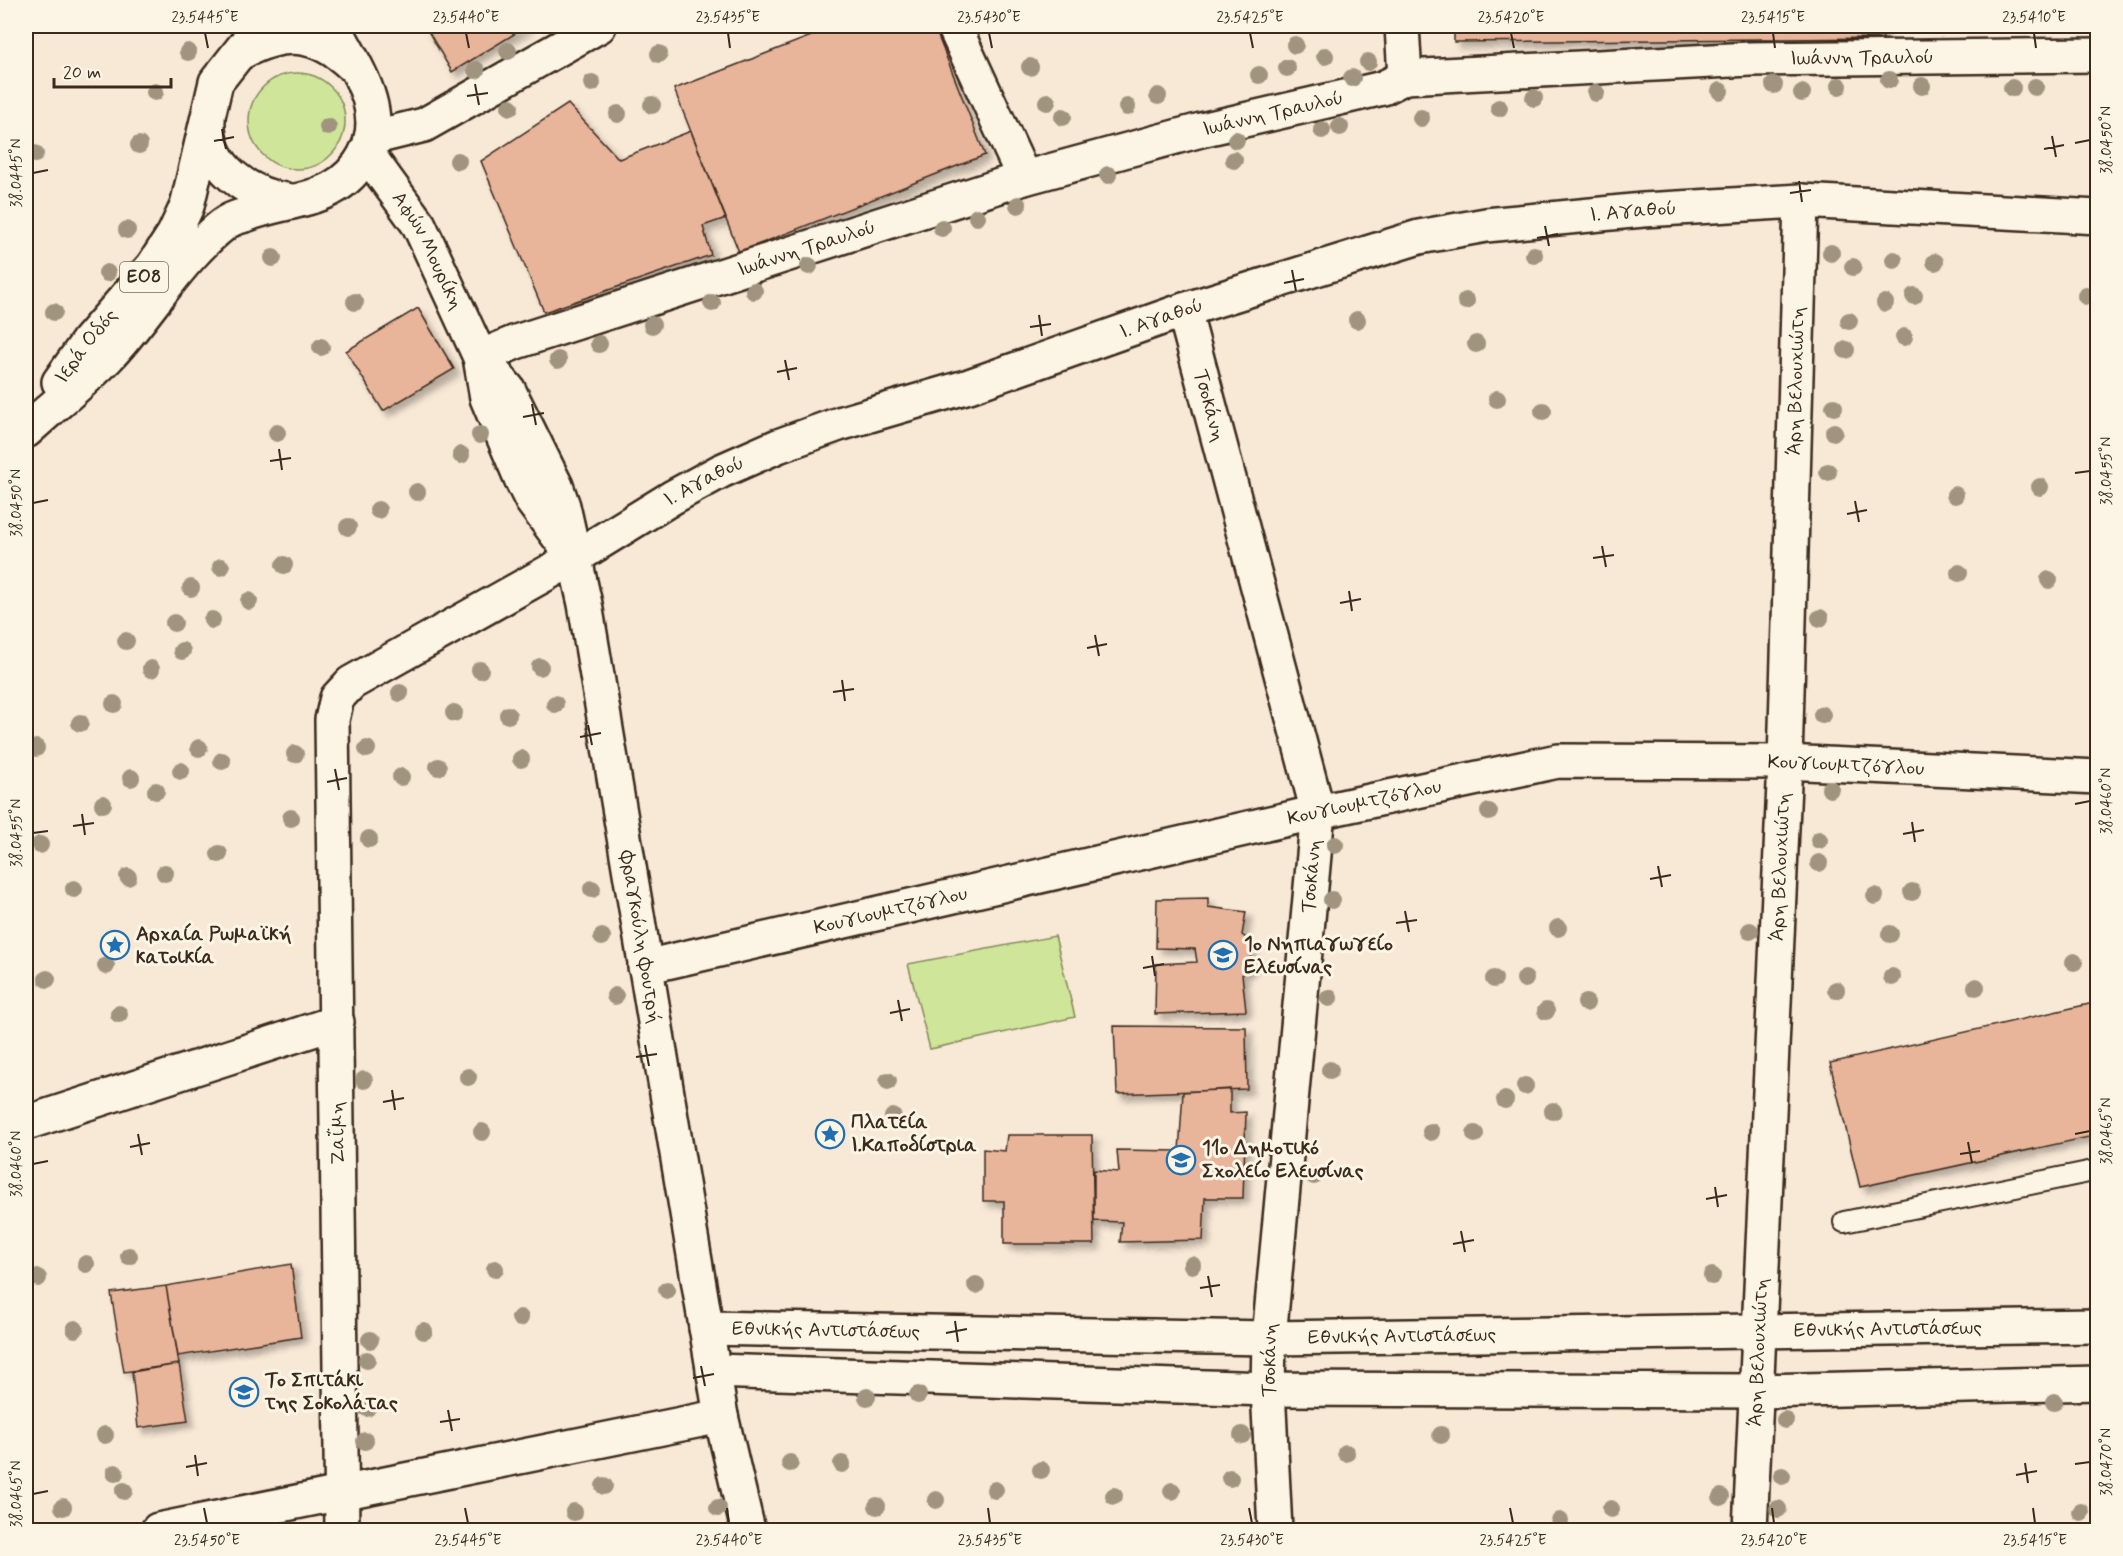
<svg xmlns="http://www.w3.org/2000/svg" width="2123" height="1556" font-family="Mynerve,sans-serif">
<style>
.green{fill:#cee59a;stroke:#84885c;stroke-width:1.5}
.building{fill:#e8b49a;stroke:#3b2a1e;stroke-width:1.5;filter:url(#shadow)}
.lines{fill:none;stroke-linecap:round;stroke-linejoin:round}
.lane-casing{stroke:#3b2a1e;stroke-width:24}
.street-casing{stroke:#3b2a1e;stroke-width:38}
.secondary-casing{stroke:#3b2a1e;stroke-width:38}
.primary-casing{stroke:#3b2a1e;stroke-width:38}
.lane{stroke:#fcf5e5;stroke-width:20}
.street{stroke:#fcf5e5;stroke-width:33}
.secondary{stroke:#fcf5e5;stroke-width:33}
.primary{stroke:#fcf5e5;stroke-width:33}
.tree{fill:#a0947f}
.ticks{fill:none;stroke:#3b2a1e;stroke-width:2}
.labels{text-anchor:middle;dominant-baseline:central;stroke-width:6;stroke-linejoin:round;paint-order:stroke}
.shield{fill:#fcf5e5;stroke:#75675a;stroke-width:1.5}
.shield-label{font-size:18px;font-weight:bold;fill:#3b2a1e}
.street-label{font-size:20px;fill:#3b2a1e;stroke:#fcf5e5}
.poi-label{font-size:20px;font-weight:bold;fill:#3b2a1e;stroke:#fcf5e5;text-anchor:start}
.neatline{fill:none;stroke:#3b2a1e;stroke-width:2}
.ticks-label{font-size:15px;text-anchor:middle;fill:#3b2a1e}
</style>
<defs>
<filter id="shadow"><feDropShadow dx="5.5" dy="5.5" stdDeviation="3" flood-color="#0004"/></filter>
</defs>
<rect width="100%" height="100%" fill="#f8e8d6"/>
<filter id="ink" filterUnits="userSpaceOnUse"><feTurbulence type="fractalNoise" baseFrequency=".0167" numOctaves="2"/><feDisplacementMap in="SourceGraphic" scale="12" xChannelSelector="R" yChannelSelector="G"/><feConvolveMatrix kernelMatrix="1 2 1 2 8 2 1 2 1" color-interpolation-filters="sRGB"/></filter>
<g filter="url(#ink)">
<path class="green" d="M249 121a48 48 0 1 1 96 0a48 48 0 1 1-96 0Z
M1055 936 1075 1017 930 1049 908 964Z"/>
<path class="building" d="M425 26H512L516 33 452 72Z
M512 26H529L516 33Z
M837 26H934L985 155 739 252 674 89Z
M1454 26H1883V38L1454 42Z
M568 104 619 159 691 131 726 218 703 226 711 255 544 312 481 161Z
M418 308 454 369 383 411 346 351Z
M1208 898V907L1246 912 1242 935 1250 941 1251 967 1242 974 1246 1011 1155 1014 1156 964 1197 962 1195 949 1156 948 1157 899Z
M2098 1002V1135L1860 1187 1830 1063Z
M1114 1026 1246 1027 1247 1089 1117 1094Z
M1230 1089V1113L1246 1112 1243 1198H1205L1203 1240 1120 1242 1122 1222 1094 1221V1170L1119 1172 1117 1150 1179 1151 1183 1092Z
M1007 1135H1092L1094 1244H1004V1201H983V1149L1005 1151Z
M291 1264 301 1337 178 1356 166 1286Z
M166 1286 179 1364 124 1372 111 1293Z
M179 1364 188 1421 138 1428 132 1372Z"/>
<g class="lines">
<g class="lane-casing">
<path id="lane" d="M1844 1222 2098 1170"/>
</g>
<g class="street-casing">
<g id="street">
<path d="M954 26 1024 178"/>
<path id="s1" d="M1184 310 1318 812 1269 1338 1268 1389 1275 1530"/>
<path id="s2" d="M645 967 1318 812 1558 761 1785 762 2098 777"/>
<path d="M26 1123 337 1022"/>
<path d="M158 1530 721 1416"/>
<path id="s3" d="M342 1530 332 720 337 698 351 683 574 558 673 497 721 471 778 446 839 424 969 386 1184 310 1419 237 1486 225 1643 210 1801 201 2098 217"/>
<path id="s4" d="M1750 1530 1785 762 1801 201"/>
</g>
</g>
<g class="secondary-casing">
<g id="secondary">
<path d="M1402 26 1405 77"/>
<path d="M371 138 424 125 599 26"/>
<path id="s5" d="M366 152 419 225 480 357 487 398 523 483 532 501 569 551"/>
<path id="s6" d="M480 357 516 342 1024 178 1201 130 1383 88 1405 77 1750 59 2098 55"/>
<path id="s7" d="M480 357 508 389 556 486 563 506 585 604 721 1416 748 1530"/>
<path id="s8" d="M706 1328 1269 1338 2098 1326"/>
<path d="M713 1371 1268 1389 1757 1391 2098 1383"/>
</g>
</g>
<g class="primary-casing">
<g id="primary">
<path d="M240 53C284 30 315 31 352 65"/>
<path d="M208 120C205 168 250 196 291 201"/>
<path id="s9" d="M59 382 88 341 153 266 174 234 187 206 216 82 260 26"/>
<path d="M26 431C52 407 81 384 107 358 148 315 177 261 224 224 230 219 238 217 245 215 292 197 339 204 366 153 388 109 353 64 334 26"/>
</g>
</g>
<use href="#lane" class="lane"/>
<use href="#street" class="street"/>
<use href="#secondary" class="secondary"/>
<use href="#primary" class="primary"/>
</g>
<g class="tree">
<circle cx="1295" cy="45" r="9"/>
<circle cx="508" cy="51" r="9"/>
<circle cx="188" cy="52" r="9"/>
<circle cx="659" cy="54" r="9"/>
<circle cx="1325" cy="56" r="9"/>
<circle cx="1368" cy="62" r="9"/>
<circle cx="1030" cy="67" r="9"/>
<circle cx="1287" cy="68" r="9"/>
<circle cx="476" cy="70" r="9"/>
<circle cx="1259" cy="75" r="9"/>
<circle cx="1352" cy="78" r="9"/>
<circle cx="1889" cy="80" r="9"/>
<circle cx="592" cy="83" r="9"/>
<circle cx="1774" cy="85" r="9"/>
<circle cx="1839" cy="86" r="9"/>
<circle cx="1922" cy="86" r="9"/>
<circle cx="2035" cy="87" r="9"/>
<circle cx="2012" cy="88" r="9"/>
<circle cx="1720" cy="91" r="9"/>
<circle cx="155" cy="92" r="9"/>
<circle cx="1596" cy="93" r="9"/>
<circle cx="1802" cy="93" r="9"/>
<circle cx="1158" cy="96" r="9"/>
<circle cx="1534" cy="98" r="9"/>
<circle cx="1047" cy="102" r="9"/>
<circle cx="652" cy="105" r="9"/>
<circle cx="510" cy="107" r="9"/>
<circle cx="1127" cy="107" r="9"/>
<circle cx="1499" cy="108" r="9"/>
<circle cx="618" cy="114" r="9"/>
<circle cx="1063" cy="117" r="9"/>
<circle cx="1421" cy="118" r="9"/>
<circle cx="328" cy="127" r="9"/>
<circle cx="1340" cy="127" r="9"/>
<circle cx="1322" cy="130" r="9"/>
<circle cx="1236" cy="140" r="9"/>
<circle cx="139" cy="145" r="9"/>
<circle cx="35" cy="154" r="9"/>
<circle cx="1234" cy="160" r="9"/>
<circle cx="458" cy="161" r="9"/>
<circle cx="1108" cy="175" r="9"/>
<circle cx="1018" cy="205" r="9"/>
<circle cx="977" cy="217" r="9"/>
<circle cx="942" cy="228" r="9"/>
<circle cx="127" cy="230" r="9"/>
<circle cx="1831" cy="253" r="9"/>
<circle cx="1534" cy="255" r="9"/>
<circle cx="273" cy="258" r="9"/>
<circle cx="1894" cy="260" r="9"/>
<circle cx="1935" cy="262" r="9"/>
<circle cx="809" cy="266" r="9"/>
<circle cx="1853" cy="267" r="9"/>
<circle cx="107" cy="273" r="9"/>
<circle cx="754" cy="291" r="9"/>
<circle cx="1914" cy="296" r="9"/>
<circle cx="2086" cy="296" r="9"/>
<circle cx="1466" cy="301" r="9"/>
<circle cx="355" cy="302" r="9"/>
<circle cx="712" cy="303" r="9"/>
<circle cx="1885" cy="303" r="9"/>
<circle cx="54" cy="312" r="9"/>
<circle cx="1357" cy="320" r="9"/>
<circle cx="1849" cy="321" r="9"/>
<circle cx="652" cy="325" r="9"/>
<circle cx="1904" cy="337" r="9"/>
<circle cx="599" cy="344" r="9"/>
<circle cx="1476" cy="344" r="9"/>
<circle cx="321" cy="347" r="9"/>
<circle cx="1846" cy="350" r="9"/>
<circle cx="558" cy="360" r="9"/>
<circle cx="1497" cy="399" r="9"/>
<circle cx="1834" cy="407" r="9"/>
<circle cx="1543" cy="411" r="9"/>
<circle cx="1834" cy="432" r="9"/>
<circle cx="277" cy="433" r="9"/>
<circle cx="480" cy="435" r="9"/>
<circle cx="461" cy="455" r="9"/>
<circle cx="1828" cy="472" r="9"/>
<circle cx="2040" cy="487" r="9"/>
<circle cx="417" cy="492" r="9"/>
<circle cx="1955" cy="495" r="9"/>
<circle cx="378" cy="510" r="9"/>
<circle cx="348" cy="527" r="9"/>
<circle cx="284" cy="565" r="9"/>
<circle cx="221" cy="567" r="9"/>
<circle cx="1959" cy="573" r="9"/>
<circle cx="2049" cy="580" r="9"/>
<circle cx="191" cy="588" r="9"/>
<circle cx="249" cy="601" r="9"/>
<circle cx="1820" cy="618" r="9"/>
<circle cx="212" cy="620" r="9"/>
<circle cx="174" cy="623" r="9"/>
<circle cx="126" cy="641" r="9"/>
<circle cx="182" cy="651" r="9"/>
<circle cx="540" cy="667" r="9"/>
<circle cx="151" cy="669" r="9"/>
<circle cx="480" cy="670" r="9"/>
<circle cx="400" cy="693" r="9"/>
<circle cx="114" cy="704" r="9"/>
<circle cx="555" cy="704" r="9"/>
<circle cx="454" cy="713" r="9"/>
<circle cx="508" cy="715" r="9"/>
<circle cx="1822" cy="715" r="9"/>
<circle cx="80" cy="723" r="9"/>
<circle cx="36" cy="748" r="9"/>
<circle cx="199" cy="748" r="9"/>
<circle cx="367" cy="749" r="9"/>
<circle cx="295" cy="754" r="9"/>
<circle cx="521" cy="759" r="9"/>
<circle cx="222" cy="761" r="9"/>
<circle cx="438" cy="767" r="9"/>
<circle cx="181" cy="771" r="9"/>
<circle cx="401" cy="777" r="9"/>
<circle cx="131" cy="778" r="9"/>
<circle cx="1830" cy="789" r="9"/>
<circle cx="156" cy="791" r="9"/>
<circle cx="103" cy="804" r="9"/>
<circle cx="1489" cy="812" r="9"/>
<circle cx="291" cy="818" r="9"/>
<circle cx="369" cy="839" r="9"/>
<circle cx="1819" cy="840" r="9"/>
<circle cx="40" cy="845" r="9"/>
<circle cx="1335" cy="845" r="9"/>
<circle cx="219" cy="854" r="9"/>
<circle cx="1819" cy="863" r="9"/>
<circle cx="165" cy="873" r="9"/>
<circle cx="128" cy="877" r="9"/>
<circle cx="74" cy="889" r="9"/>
<circle cx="592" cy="889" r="9"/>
<circle cx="1912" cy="892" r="9"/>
<circle cx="1875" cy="896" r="9"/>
<circle cx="1332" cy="900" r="9"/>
<circle cx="1558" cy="928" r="9"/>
<circle cx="1750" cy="931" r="9"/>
<circle cx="1890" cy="934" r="9"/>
<circle cx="602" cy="937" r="9"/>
<circle cx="2074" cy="962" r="9"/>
<circle cx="106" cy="966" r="9"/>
<circle cx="1892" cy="977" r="9"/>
<circle cx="47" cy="979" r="9"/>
<circle cx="1494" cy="979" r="9"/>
<circle cx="1525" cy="979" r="9"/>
<circle cx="1976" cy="987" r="9"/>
<circle cx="1836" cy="990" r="9"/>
<circle cx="615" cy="996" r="9"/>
<circle cx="1329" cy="998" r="9"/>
<circle cx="1586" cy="1003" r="9"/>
<circle cx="1546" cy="1011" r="9"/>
<circle cx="119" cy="1014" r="9"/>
<circle cx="1330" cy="1070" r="9"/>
<circle cx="468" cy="1077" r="9"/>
<circle cx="364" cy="1080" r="9"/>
<circle cx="888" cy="1081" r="9"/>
<circle cx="1525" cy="1086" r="9"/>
<circle cx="1505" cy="1100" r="9"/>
<circle cx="1553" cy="1111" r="9"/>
<circle cx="893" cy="1117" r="9"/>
<circle cx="482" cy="1132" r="9"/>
<circle cx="1431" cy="1132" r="9"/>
<circle cx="1475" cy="1134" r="9"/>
<circle cx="1314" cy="1176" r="9"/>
<circle cx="129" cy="1256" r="9"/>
<circle cx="86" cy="1264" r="9"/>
<circle cx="1192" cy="1265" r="9"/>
<circle cx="495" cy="1269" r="9"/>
<circle cx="1712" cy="1276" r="9"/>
<circle cx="38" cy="1278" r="9"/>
<circle cx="976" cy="1285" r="9"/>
<circle cx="667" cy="1290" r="9"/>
<circle cx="520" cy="1318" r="9"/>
<circle cx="75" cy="1329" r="9"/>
<circle cx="424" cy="1331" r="9"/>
<circle cx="370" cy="1340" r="9"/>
<circle cx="367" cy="1360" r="9"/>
<circle cx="918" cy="1395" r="9"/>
<circle cx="867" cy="1397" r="9"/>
<circle cx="2054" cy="1402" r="9"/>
<circle cx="367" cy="1408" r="9"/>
<circle cx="1785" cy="1420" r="9"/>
<circle cx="105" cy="1435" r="9"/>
<circle cx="1242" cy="1435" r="9"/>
<circle cx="1441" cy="1435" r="9"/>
<circle cx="365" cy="1441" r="9"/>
<circle cx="1346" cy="1453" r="9"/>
<circle cx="790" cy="1463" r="9"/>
<circle cx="842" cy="1464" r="9"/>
<circle cx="1041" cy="1470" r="9"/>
<circle cx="115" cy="1473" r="9"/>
<circle cx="1782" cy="1476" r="9"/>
<circle cx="1230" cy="1478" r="9"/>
<circle cx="604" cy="1486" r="9"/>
<circle cx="995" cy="1490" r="9"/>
<circle cx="124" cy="1491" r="9"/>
<circle cx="1172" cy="1491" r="9"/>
<circle cx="1114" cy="1496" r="9"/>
<circle cx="1721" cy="1497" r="9"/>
<circle cx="936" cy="1500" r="9"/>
<circle cx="877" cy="1506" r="9"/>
<circle cx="63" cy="1507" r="9"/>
<circle cx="718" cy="1508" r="9"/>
<circle cx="1611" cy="1509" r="9"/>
<circle cx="1778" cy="1509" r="9"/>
<circle cx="574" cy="1512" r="9"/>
<circle cx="2081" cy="1512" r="9"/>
<circle cx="1560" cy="1521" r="9"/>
</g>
</g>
<path class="ticks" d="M205 33 208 48M466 33 469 48M728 33 730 48M989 33 992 48M1250 33 1253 48M1511 33 1514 48M1773 33 1775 48M2034 33 2036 48M475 84 479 105M467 96 488 93M222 129 226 149M2052 136 2056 157M214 141 234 137M2075 143 2090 140M2044 149 2064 145M33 173 48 170M1799 181 1802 202M1790 193 1811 190M1545 226 1549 246M1537 238 1558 234M1292 270 1296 291M1284 283 1304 279M1039 315 1042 336M1030 327 1051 324M785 360 789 380M777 372 797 368M532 404 536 425M523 417 544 413M279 449 282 470M270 461 291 458M2075 473 2090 471M1855 501 1859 522M33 503 48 500M1847 514 1867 510M1602 546 1606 567M1593 558 1614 555M1349 591 1352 611M1340 603 1361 599M1095 635 1099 656M1087 648 1107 644M842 680 845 701M833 692 854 689M588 725 592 745M580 737 601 733M335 769 339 790M327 782 347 778M2075 804 2090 801M82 814 85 835M1912 822 1915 842M73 826 94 823M33 833 48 831M1903 834 1924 830M1658 866 1662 887M1650 879 1671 875M1405 911 1409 932M1396 923 1417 920M1152 956 1155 976M1143 968 1164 964M898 1000 902 1021M890 1013 910 1009M645 1045 649 1066M636 1057 657 1054M392 1090 395 1110M383 1102 404 1098M138 1134 142 1155M2075 1134 2090 1131M1968 1142 1972 1163M130 1147 150 1143M1960 1154 1980 1151M33 1164 48 1161M1715 1187 1718 1207M1706 1199 1727 1195M1461 1231 1465 1252M1453 1244 1474 1240M1208 1276 1212 1297M1200 1288 1220 1285M955 1321 958 1342M946 1333 967 1329M701 1366 705 1386M693 1378 714 1374M448 1410 452 1431M440 1422 460 1419M195 1455 198 1476M2025 1463 2028 1483M2075 1464 2090 1462M186 1467 207 1463M2016 1475 2037 1471M33 1494 48 1491M204 1508 207 1523M465 1508 468 1523M727 1508 729 1523M988 1508 990 1523M1249 1508 1252 1523M1510 1508 1513 1523M1772 1508 1774 1523M2033 1508 2035 1523"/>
<defs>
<g id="sight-ring" transform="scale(1.5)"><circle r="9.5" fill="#fcf5e5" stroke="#1f6fb2" stroke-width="1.5"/><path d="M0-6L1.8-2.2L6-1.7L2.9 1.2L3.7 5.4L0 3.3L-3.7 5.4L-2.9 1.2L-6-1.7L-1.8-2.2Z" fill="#1f6fb2"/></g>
<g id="school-ring" transform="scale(1.5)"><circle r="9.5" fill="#fcf5e5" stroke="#1f6fb2" stroke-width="1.5"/><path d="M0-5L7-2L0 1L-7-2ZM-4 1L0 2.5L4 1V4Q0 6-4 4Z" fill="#1f6fb2"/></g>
</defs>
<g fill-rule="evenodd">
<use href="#sight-ring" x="115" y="945"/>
<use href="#school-ring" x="1223" y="955"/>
<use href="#sight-ring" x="830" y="1134"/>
<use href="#school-ring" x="1181" y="1160"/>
<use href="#school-ring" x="244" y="1392"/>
</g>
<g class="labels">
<rect class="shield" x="120" y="262" width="48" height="30" rx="4.5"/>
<g class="shield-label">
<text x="144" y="277">ΕΟ8</text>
</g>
<g class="street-label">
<text stroke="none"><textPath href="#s6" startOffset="1425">Ιωάννη Τραυλού</textPath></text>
<text stroke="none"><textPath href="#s6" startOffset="830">Ιωάννη Τραυλού</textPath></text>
<text stroke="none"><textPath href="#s3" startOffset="2232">Ι. Αγαθού</textPath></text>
<text stroke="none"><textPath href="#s6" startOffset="344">Ιωάννη Τραυλού</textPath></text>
<text stroke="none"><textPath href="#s5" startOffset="117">Αφών Μουρίκη</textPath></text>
<text stroke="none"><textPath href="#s3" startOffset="1746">Ι. Αγαθού</textPath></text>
<text stroke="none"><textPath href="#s9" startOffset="45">Ιερά Οδός</textPath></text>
<text stroke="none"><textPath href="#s4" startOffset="1150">Άρη Βελουχιώτη</textPath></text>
<text stroke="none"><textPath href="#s1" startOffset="99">Τσοκάνη</textPath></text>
<text stroke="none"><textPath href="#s3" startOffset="1260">Ι. Αγαθού</textPath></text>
<text stroke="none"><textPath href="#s2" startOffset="1224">Κουγιουμτζόγλου</textPath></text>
<text stroke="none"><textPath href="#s2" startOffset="738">Κουγιουμτζόγλου</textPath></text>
<text stroke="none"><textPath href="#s4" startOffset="664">Άρη Βελουχιώτη</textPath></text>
<text transform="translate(1312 876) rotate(-85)">Τσοκάνη</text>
<text stroke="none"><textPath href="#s2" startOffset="252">Κουγιουμτζόγλου</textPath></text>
<text stroke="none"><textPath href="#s7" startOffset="610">Φραγκούλη Φουτρή</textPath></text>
<text transform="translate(338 1133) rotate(-91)">Ζαΐμη</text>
<text stroke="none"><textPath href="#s8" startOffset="1182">Εθνικής Αντιστάσεως</textPath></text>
<text stroke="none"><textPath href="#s8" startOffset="120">Εθνικής Αντιστάσεως</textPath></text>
<text stroke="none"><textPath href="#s8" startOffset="696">Εθνικής Αντιστάσεως</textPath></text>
<text stroke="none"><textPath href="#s4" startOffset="178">Άρη Βελουχιώτη</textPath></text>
<text transform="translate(1270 1360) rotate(-89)">Τσοκάνη</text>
</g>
<g class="poi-label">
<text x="136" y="934">Αρχαία Ρωμαϊκή<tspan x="136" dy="23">κατοικία</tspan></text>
<text x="1244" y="944">1ο Νηπιαγωγείο<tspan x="1244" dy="23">Ελευσίνας</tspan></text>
<text x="851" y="1122">Πλατεία<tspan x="851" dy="23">Ι.Καποδίστρια</tspan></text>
<text x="1202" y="1148">11ο Δημοτικό<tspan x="1202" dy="23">Σχολείο Ελευσίνας</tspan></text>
<text x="265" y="1380">Το Σπιτάκι<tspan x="265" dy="23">της Σοκολάτας</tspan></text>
</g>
</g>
<rect width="2123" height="1556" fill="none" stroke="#fcf5e5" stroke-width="66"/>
<path d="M54 78v9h117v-9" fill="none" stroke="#3b2a1e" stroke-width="3"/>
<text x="63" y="78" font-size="18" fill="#3b2a1e" stroke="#fcf5e5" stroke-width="4.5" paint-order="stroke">20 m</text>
<rect x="33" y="33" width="2057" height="1490" class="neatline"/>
<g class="ticks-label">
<text x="205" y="22">23.5445°E</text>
<text x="466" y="22">23.5440°E</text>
<text x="728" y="22">23.5435°E</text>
<text x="989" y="22">23.5430°E</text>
<text x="1250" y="22">23.5425°E</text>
<text x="1511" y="22">23.5420°E</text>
<text x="1773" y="22">23.5415°E</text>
<text x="2034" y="22">23.5410°E</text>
<text transform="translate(2106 140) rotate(-90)" y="5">38.0450°N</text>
<text transform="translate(16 173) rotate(-90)" y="5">38.0445°N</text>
<text transform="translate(2106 471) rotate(-90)" y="5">38.0455°N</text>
<text transform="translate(16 503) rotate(-90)" y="5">38.0450°N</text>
<text transform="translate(2106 801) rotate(-90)" y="5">38.0460°N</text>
<text transform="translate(16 833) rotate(-90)" y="5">38.0455°N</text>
<text transform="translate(2106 1131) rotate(-90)" y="5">38.0465°N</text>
<text transform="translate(16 1164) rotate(-90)" y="5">38.0460°N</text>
<text transform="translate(2106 1462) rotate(-90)" y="5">38.0470°N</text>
<text transform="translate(16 1494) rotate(-90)" y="5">38.0465°N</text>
<text x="207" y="1545">23.5450°E</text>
<text x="468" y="1545">23.5445°E</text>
<text x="729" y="1545">23.5440°E</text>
<text x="990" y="1545">23.5435°E</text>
<text x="1252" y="1545">23.5430°E</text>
<text x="1513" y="1545">23.5425°E</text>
<text x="1774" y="1545">23.5420°E</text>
<text x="2035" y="1545">23.5415°E</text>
</g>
</svg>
